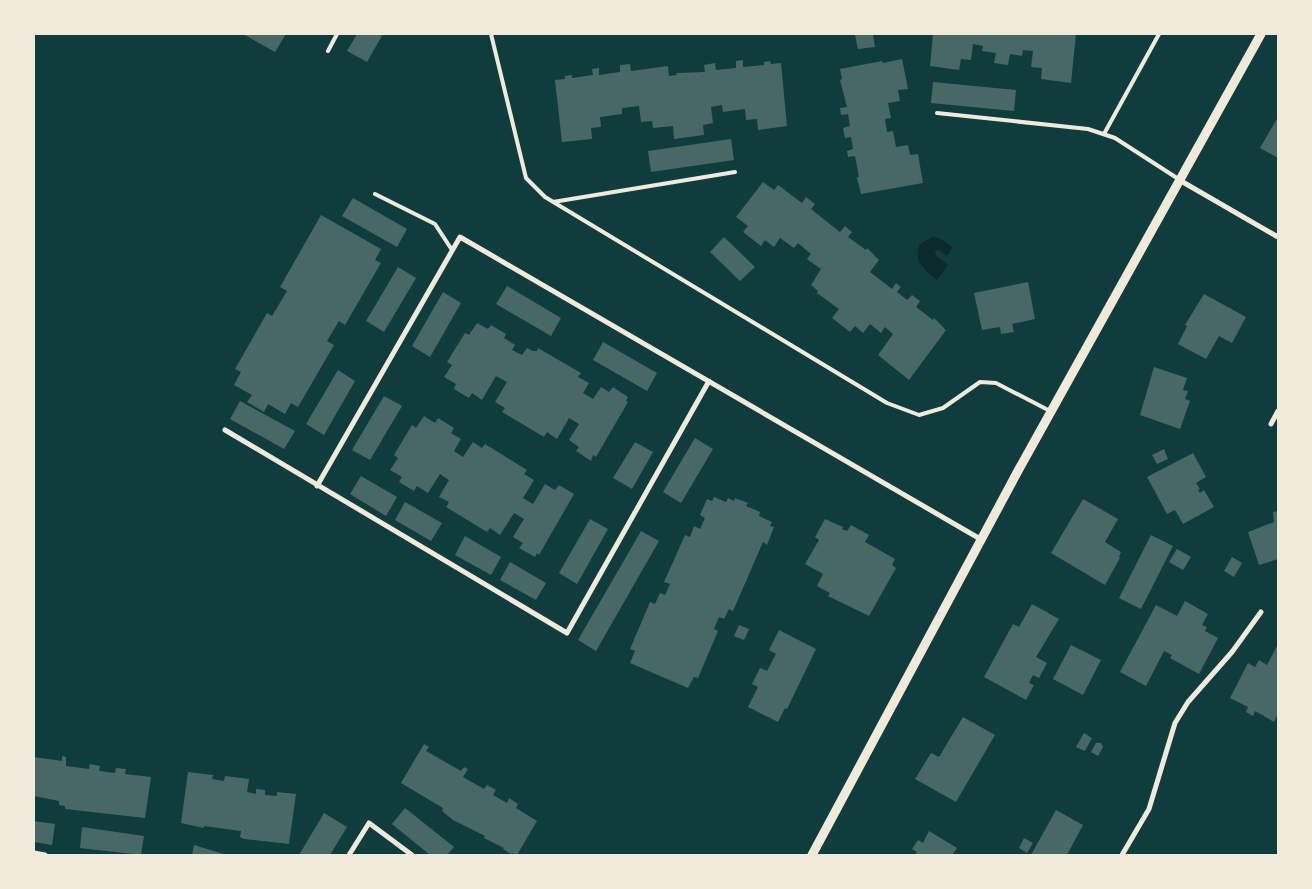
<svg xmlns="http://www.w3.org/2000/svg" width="1312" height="889" font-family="'Public Sans',sans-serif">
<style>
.water{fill:#0a2a2b}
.building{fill:#486865}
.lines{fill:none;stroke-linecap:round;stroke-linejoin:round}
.service{stroke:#f1e9da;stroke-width:4}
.minor{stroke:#f1e9da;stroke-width:5}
.tertiary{stroke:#f1e9da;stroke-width:9}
</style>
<rect width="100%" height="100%" fill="#0f3d3e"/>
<path class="water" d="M932 237 939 238 953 247 947 256 938 250 935 251 936 256 948 265 937 280C925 270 912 262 920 244Z"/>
<path class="building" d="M243 34H286L275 52Z
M357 34H383L367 62 347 51Z
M862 34H873L875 47 858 49 855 35Z
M933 34H1076L1071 83 1041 79 1042 68 1031 67 1033 51 1023 50 1022 56 1010 54 1008 65 994 63 996 53 982 51 983 46 973 44 971 60 961 59 959 70 930 66Z
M902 59 908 89 898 90 900 101 888 103 891 118 885 119 887 132 893 131 896 147 908 145 910 155 918 154 923 183 861 194 857 177H859L855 156 848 157 847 151 853 149 851 137 845 138 843 128 850 126 848 114 841 115 840 108 847 107 840 80 842 79 840 69 882 61 883 63Z
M743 60V67L764 65V62L770 61 771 64 781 63 787 126 758 130 757 119 746 120 745 109 723 112 722 105 711 107 713 123 703 125 704 135 674 139 673 126 653 128 652 121 641 122 639 106 622 108V114L600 117 601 127 591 128 592 139 562 142 555 80 565 79V76L572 75V78L593 75 592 69 599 68V75L620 72V65L630 64 631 71 668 66 669 76 677 75 676 73 705 72 704 65 715 63 716 70 736 68V61Z
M933 82 1016 90 1014 111 931 103Z
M1278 117V158L1260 148Z
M731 139 734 160 651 172 648 151Z
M763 182 774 190 778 185 802 203 806 197 815 204 811 209 840 232 845 226 852 232 848 237 866 250 867 248 879 260 870 272 892 289 896 283 901 287 897 292 907 300 912 295 920 301 916 307 933 320 934 318 946 330 909 380 878 355 893 334 885 327 881 333 870 324 863 333 855 326 850 332 832 318 839 309 817 293 818 291 811 285 821 269 807 259 811 254 798 243 794 248 780 238 774 247 765 240 761 246 743 232 748 226 736 217Z
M353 198 407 229 397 247 342 216Z
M321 215 381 249 375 260 381 263 345 325 339 321 327 341 334 345 298 407 291 403 285 414 268 404 264 412 247 402 252 395 234 385 241 372 235 369 267 313 272 316 287 291 280 287Z
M724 237 755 267 740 281 710 252Z
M398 267 416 278 384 332 366 321Z
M1028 282 1035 319 1012 324 1014 332 1001 334 1000 327 982 330 974 293Z
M507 286 561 318 551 336 496 304Z
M443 292 461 303 430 357 412 346Z
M1204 294 1246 317 1232 343 1219 336 1206 359 1178 344 1187 326 1185 325Z
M477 323 488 329 491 325 506 334 504 338 515 345 512 350 522 355 527 348 533 351H537L538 348 581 373 578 377 589 383 583 393 593 399 601 387 609 392 613 387 628 397 626 401 628 402 596 457 593 455 591 461 576 451 579 447 569 440 579 424 569 418 557 439 547 432 544 437 502 412 505 408 495 402 507 382 496 376 482 400 472 393 469 398 454 389 456 384 444 377 452 365 447 362 465 333 469 335Z
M603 342 657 373 647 391 593 360Z
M1154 367 1187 378 1183 390 1188 391 1185 399 1190 401 1180 429 1140 415Z
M338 370 355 381 324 435 306 424Z
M384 396 402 406 370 460 352 450Z
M240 401 295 431 284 449 230 419Z
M424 416 435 423 438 418 454 428 451 433 461 439 454 451 463 457 473 442 482 448 485 444 527 470 524 474 534 480 523 498 533 504 545 484 555 490 559 485 574 494 539 555 537 553 535 557 519 548 523 543 513 537 524 519 514 513 500 535 490 528 487 532 446 507 449 502 439 497 449 480 440 474 428 493 417 486 414 491 399 482 402 477 390 470 398 458 394 455 412 425 416 428Z
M695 438 713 449 681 503 663 492Z
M635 442 653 452 632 489 613 478Z
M1164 449 1168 459 1157 464 1152 455Z
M1193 453 1206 477 1196 483 1200 489 1198 490 1200 493 1204 490 1214 507 1183 524 1175 510 1167 514 1147 477Z
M361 476 397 497 386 516 350 494Z
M714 497 726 502 728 498 734 501 735 498 748 503 746 506 760 512 759 516 772 522 770 526 774 527 767 545 763 542 733 611 729 609 724 619 719 617 714 629 718 631 698 678 694 677 688 688 630 663 635 651 630 649 650 602 655 604 660 593 665 595 670 584 664 582 685 535 690 537 694 526 700 529 705 518 700 515 707 499 712 501Z
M1083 499 1118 519 1105 542 1121 552 1119 557 1120 558 1105 585 1051 553Z
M405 502 442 523 431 541 395 520Z
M1278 511V559L1259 565 1248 532 1274 522 1273 512Z
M590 519 608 529 577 584 559 573Z
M825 519 843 527 842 529 847 531 851 525 869 535 865 542 895 559 892 565 896 568 869 616 828 596 830 593 817 586 823 574 805 564 819 540 815 537Z
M641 531 659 541 596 651 578 640Z
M1151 535 1173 546 1141 609 1119 598Z
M465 536 501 557 491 575 455 555Z
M1177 549 1191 557 1183 570 1169 562Z
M1232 557 1242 563 1234 577 1224 571Z
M510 562 546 583 536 600 500 580Z
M1185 601 1208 614 1202 625 1207 627 1205 631 1218 638 1199 674 1170 658 1172 655 1164 651 1146 686 1120 672 1156 605 1177 616Z
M1032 604 1059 619 1036 657 1047 663 1039 678 1033 675 1029 683 1034 685 1026 700 984 677 1013 624 1019 627Z
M739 625 749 629 744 640 734 636Z
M779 630 816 649 787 709 785 708 778 722 748 707 758 687 752 684 760 668 767 671 776 654 769 650Z
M1278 644V714L1274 722 1255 711 1253 716 1246 712 1248 707 1230 698 1248 663 1255 667 1259 660 1267 665Z
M1071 645 1101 660 1083 695 1053 679Z
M963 717 995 735 956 802 915 779 931 753 939 757Z
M1084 733 1092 738 1085 751 1076 747Z
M1096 743H1101L1103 747 1098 756 1091 752Z
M424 744 429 747 426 751 461 771 464 767 468 769 463 777 484 789 487 785 496 790 493 795 507 803 509 798 518 804 516 808 537 821 517 855 512 853 511 854 503 849 504 848 484 838 485 836 453 820 442 811 443 808 401 783Z
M62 756 66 757V766L89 769 90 764 100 766 99 771 115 773 116 768 126 769 125 774 151 777 145 818 65 809V806L59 805V801L34 796V757L62 761Z
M188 772 213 775 212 779 224 781 225 776 249 779 247 792 256 794V789L265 790V795L277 796V792L296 794 289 844 244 839 240 837 241 831 204 826V828L181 823Z
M405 808 454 847 447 855H430L392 824Z
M1056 810 1083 825 1067 855H1031Z
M324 813 347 827 330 855H299Z
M34 821 55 824 52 845 34 842Z
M82 827 144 836 141 855 80 848Z
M929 831 957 848 952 855H915L917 852 912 849 918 840 923 843Z
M1024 838 1033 843 1027 853 1019 848Z
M194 845 227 855H192Z"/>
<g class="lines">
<path class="service" d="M491 34 526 178 545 197 887 403 919 415 943 408 980 382 996 383 1050 411
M328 51 337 34
M937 113 1088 129 1115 138 1180 180
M1104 134 1159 34
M375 194 435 224 452 250
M553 202 735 172"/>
<path class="minor" d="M1181 181 1278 237
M1271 424 1278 411
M225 430 567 633 709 381
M317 486 460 237 982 540
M34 853 45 855
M349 855 369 823 412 855
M1122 855 1149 809 1175 723 1188 702 1232 652 1261 612"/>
<path class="tertiary" d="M812 855 1019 469 1261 34"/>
</g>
<rect width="1312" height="889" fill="none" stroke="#f1e9da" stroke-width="70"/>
</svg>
